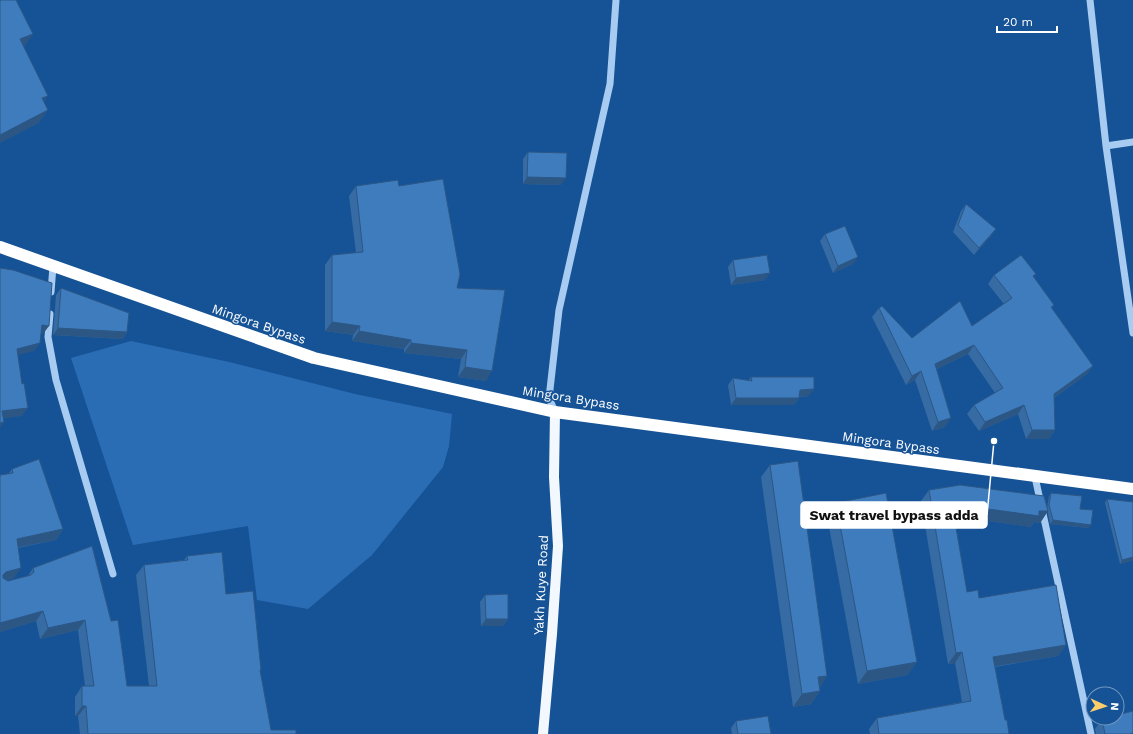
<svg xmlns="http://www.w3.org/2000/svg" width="1133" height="734" font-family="'Work Sans',sans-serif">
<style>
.grass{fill:#2a6db5}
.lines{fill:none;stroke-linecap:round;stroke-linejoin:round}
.minor{stroke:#a8ccf1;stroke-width:7}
.major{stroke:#f3f8ff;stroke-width:10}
.highway{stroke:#fff;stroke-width:12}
.wall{fill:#366ba3}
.shaded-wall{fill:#2c5785}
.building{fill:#3f7cbe;stroke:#2c5785}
.labels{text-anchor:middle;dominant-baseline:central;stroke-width:3;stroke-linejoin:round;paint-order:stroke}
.street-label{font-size:13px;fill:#fff;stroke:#165396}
.leader{fill:none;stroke:#fff;stroke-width:1.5}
.callout-dot{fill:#fff;stroke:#165396;stroke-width:1.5}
.callout{fill:#fff;stroke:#fff;stroke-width:1.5}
.callout-label{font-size:14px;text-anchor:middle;font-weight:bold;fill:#111}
</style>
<rect width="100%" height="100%" fill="#165396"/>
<path class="grass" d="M131 341 229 362 355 394 452 414 449 446 443 467 372 555 308 609 257 600 248 526 133 545 71 358Z"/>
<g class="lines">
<path class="minor" d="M1090 0 1106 146 1133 333
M1106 146 1133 142
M51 292 53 266
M50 314 48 337 56 380 113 574
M555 412 549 398 559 310 610 84 616 0
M1035 477 1091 734"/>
<path class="major" d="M543 734 552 634 558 546 554 477 555 412"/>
<path class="highway" d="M0 247 314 358 555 412 1133 489"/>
</g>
<path class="wall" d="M528 152 561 185 523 184V159Z
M356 186H399L457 288 486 381 458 377 461 359 404 353V349L352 341 353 335 325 331V265L332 255 356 253 349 196Z
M966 204 991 236 974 255 953 232 961 211Z
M825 234 853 264 833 273 820 241Z
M733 260 765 280 731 285 728 267Z
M994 275 1033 277 1054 305 1052 308 1093 366 1087 374 1054 398 1055 430 1049 439H1026L1018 414 979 431 967 414 974 405 995 393 968 354 937 369 945 427 932 431 915 380 906 385 872 317 879 308 912 338 972 326 1004 304 988 284Z
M61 288 127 332 123 339 53 335 56 295Z
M751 377 809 396 799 397V398L794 405H731L728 385 733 378 748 381Z
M770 465 820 691 811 704 793 707 761 477Z
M12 469 63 529 56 540 18 548 14 578 6 580 8 581 28 576 33 568 92 546 127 686H149L136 575 144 565 184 560 187 556 226 594 261 670 260 671 271 730 296 734H80L78 716H75V697L82 686H85L78 630 40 639 36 621 0 632 9 473Z
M929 490 1048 511 1040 523 1034 522 1031 527 954 516 967 592 979 598 1066 645 1058 656 995 667 1005 720 1009 734H870L869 729 877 718 962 702 955 663 948 664 921 501Z
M1051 493 1089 528 1050 524 1047 508 1049 496Z
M1107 499 1133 502V560L1120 564 1105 503Z
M836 503 917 662 907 675 858 684 827 516Z
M485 595 508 619 503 626H481L480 602Z
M1102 719 1133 734H1096L1095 729Z
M736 721 771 734H732L731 728Z"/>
<path class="shaded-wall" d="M33 34 24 47 11 52 20 39Z
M48 96 39 108 42 98Z
M48 110 39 123 0 143V135Z
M527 177 566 178 561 185 523 184Z
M996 229 991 236 974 255 979 248Z
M858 257 853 264 833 273 838 266Z
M770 273 765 280 731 285 736 278Z
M332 322 360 326 353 335 325 331Z
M42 325 49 326 43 334 36 333Z
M58 328 127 332 123 339 53 335Z
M359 331 411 340 404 349 352 341Z
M40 343 34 351 11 357 17 349Z
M411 343 467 350 461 359 404 353Z
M974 345 968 354 929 373 935 364Z
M1093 366 1087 374 1048 402 1054 394Z
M465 367 492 371 486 381 458 377Z
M921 371 915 380 906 385 912 376Z
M814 389 809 396 795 397 800 390Z
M736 398H799L794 405H731Z
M1024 405 1018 414 979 431 985 422Z
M28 408 22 416 0 419 2 411Z
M951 418 945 427 932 431 938 422Z
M4 422 0 428V423Z
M1032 430H1055L1049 439H1026Z
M952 504 1039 511H1048L1040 523 1034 522 1031 527 944 515Z
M1053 520 1091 525 1089 528 1050 524Z
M63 529 56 540 9 549 17 539Z
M1133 557V560L1120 564 1122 560Z
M21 568 14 578 0 582 3 575 6 572Z
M43 611 36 621 0 632V623Z
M486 619H508L503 626H481Z
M85 620 78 630 40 639 48 628Z
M1066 645 1058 656 985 668 993 657Z
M962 652 955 663 948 664 956 653Z
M917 662 907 675 858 684 867 671Z
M827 676 819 689 818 677Z
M820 691 811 704 793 707 802 694Z
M82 706H86L78 716H75Z"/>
<path class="building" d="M0 0H16L33 34 20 39 48 96 42 98 48 110 0 135Z
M528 152 567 153 566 178 527 177Z
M443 179 460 274 457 288 505 290 492 371 465 367 467 350 411 343V340L359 331 360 326 332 322V255L363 252 356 186 398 180 399 186Z
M966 204 996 229 979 248 958 225Z
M845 226 858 257 838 266 825 234Z
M767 255 770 273 736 278 733 260Z
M1021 255 1036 274 1033 276 1054 305 1051 307 1093 366 1054 394 1055 430H1032L1024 405 985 422 974 405 1003 388 974 345 935 364 951 418 938 422 921 371 912 376 879 308 882 306 912 338 960 301 972 326 1012 298 994 275Z
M0 268 13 270 52 283 49 326 42 325 40 343 17 349 22 384 24 383 28 408 2 411 4 422 0 423Z
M61 288 129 313 127 332 58 328Z
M751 377H814V389L800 390 799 398H736L733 378 752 381Z
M39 459 63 529 17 539 21 568 6 572 3 575V578L8 581 31 575 34 572 33 568 92 546 111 621 118 620 127 686H157L144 565 188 560 187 556 222 552 226 594 253 591 261 670H260L271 730H296V734H88L86 706H82V686H94L85 620 48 628 43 611 0 623V475L13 473 12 469Z
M798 461 827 676 818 677 820 691 802 694 770 465Z
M960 485 1044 496 1048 511H1039V516L952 504 967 592 978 590 979 598 1056 585 1066 645 993 657 1005 720H1007L1009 734H879L877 718 971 701 962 652 956 653 929 490Z
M886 493 917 662 867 671 836 503Z
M1051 493 1082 496 1080 509 1093 510 1091 525 1053 520 1049 505Z
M1107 499 1133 502V557L1122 560Z
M508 594V619H486L485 595Z
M1133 711V733L1130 734H1105L1102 719 1105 718H1117V715Z
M768 716 771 734H738L736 721Z"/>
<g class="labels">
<g class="street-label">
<text transform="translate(259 324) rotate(19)">Mingora Bypass</text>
<text transform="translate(571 398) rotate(9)">Mingora Bypass</text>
<text transform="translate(891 443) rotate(8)">Mingora Bypass</text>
<text transform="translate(541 585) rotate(-87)">Yakh Kuye Road</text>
</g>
</g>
<path class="leader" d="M994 441L987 515"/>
<circle class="callout-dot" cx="994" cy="441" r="4"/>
<rect class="callout" x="801" y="502" width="186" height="26" rx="4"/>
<g class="callout-label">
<text x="894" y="520">Swat travel bypass adda</text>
</g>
<g transform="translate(1105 706) rotate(93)"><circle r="19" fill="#165396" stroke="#7398c0"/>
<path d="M0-3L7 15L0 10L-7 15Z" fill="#ffce69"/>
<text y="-6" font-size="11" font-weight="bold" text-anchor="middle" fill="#ffffff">N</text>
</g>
<path d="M997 26v6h60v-6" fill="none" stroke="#ffffff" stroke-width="2"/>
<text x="1003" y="26" font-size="12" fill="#ffffff" stroke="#165396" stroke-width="3" paint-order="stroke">20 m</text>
</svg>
